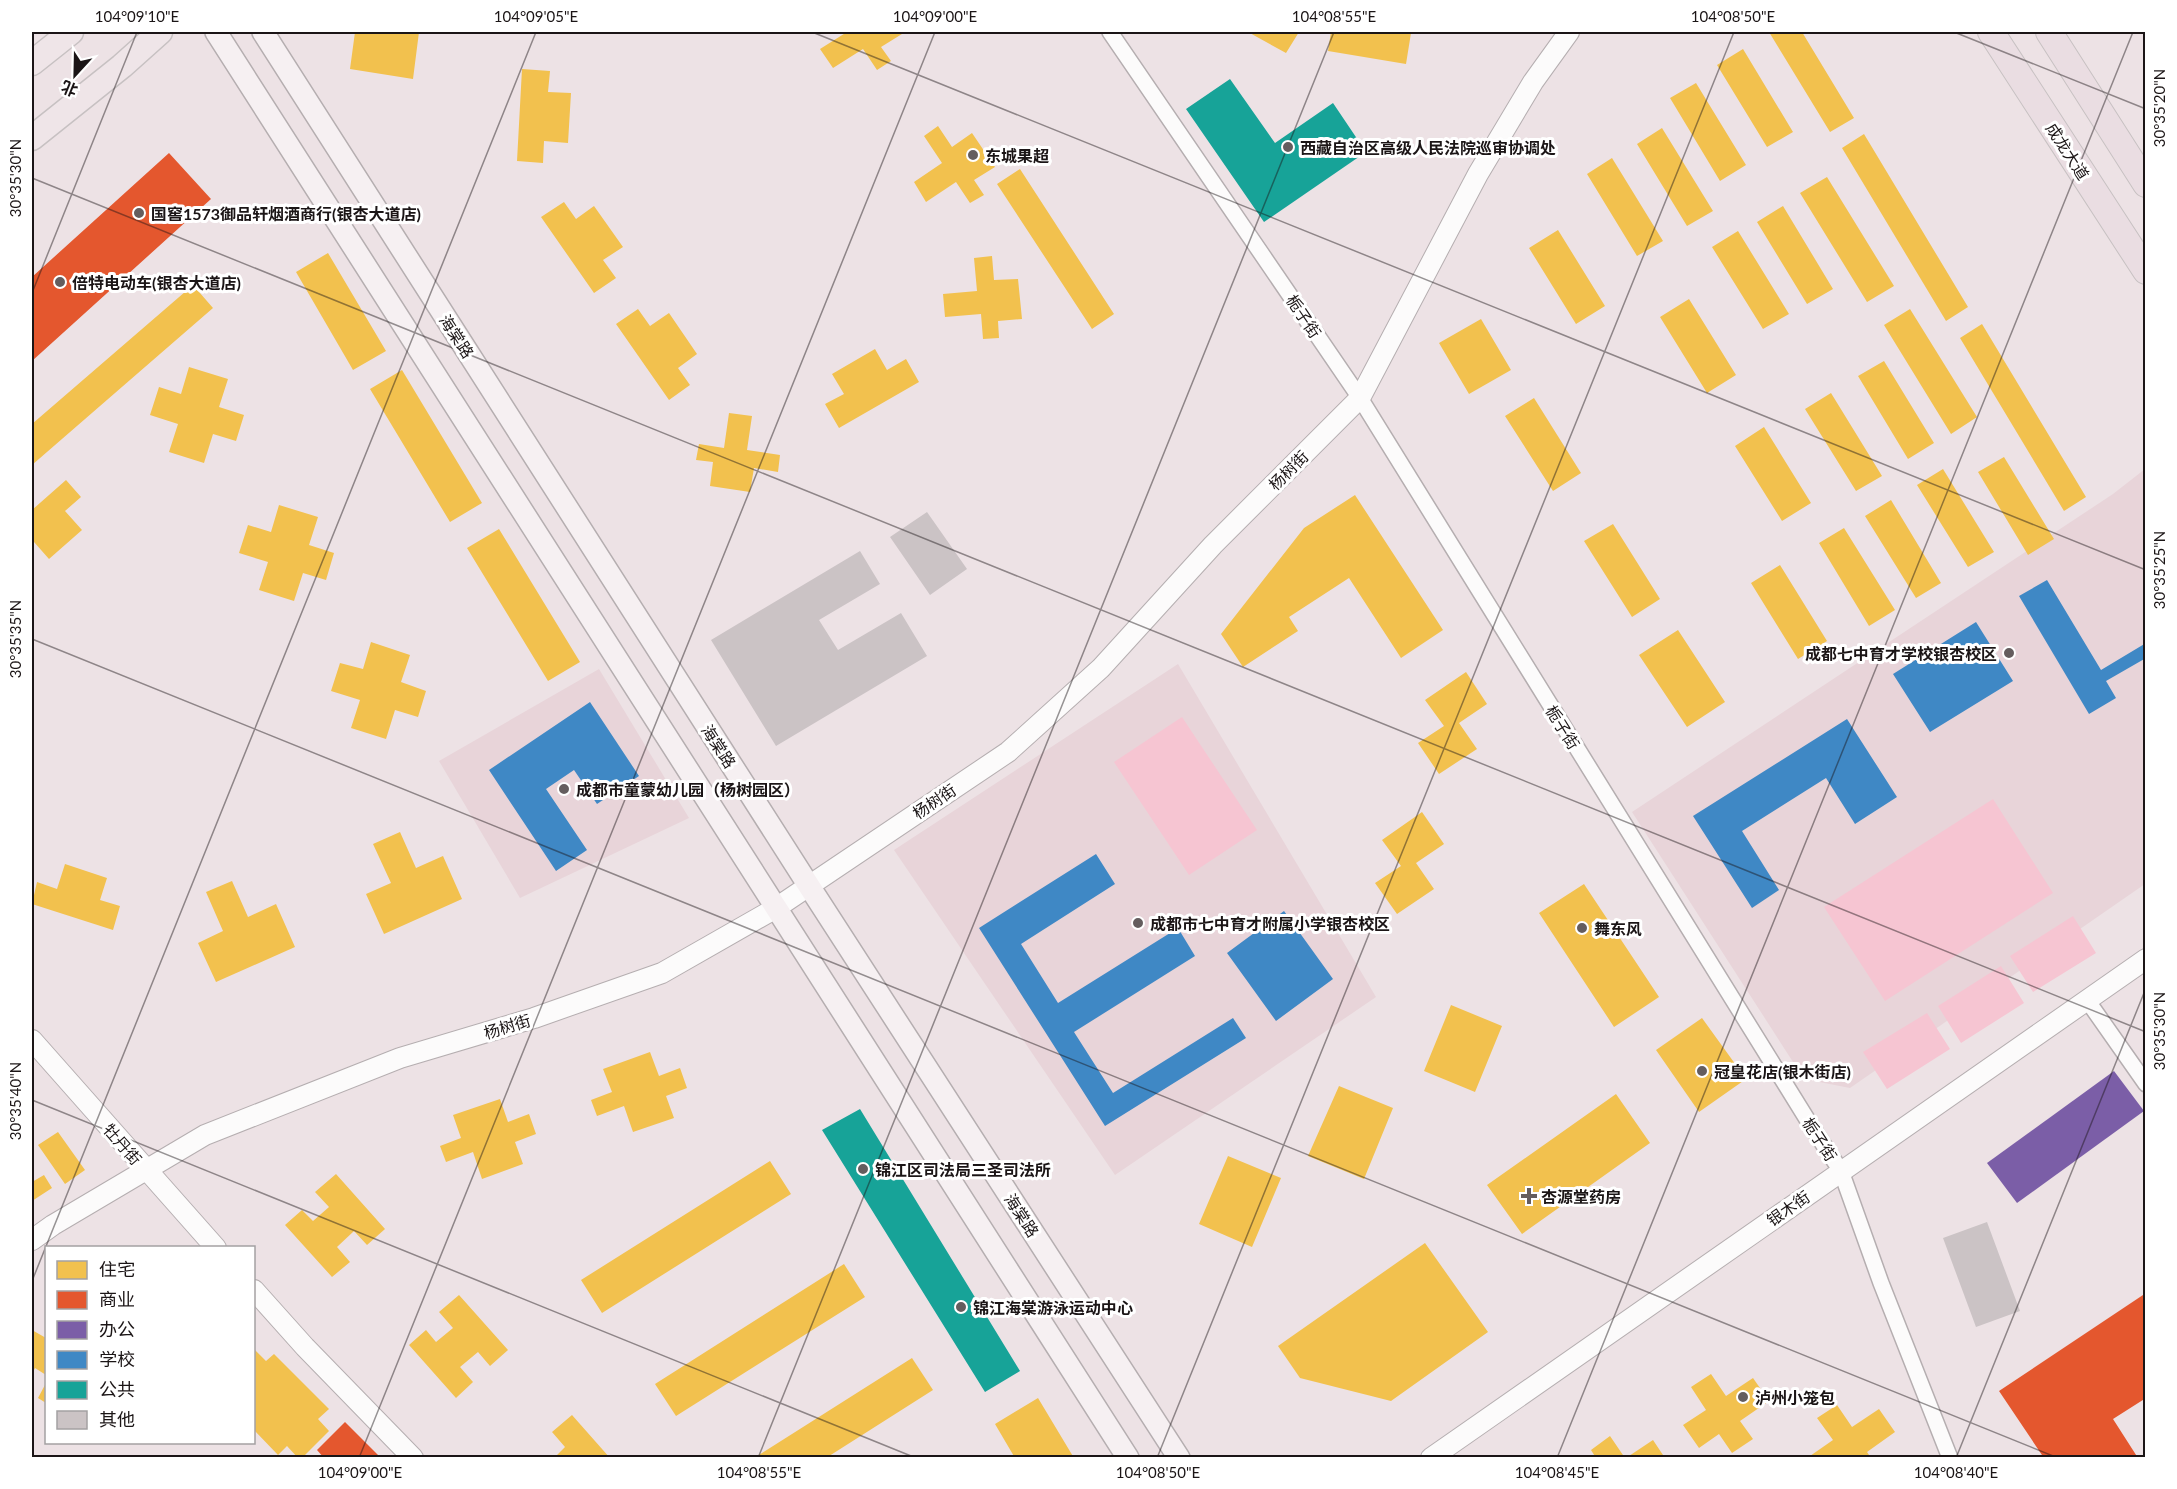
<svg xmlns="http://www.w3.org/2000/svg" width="2177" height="1489" font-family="Lato,'Noto Sans SC',sans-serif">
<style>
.built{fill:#e8d4d9}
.green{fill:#f6c5d2}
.homes{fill:#f2c14e}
.shops{fill:#e4572e}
.offices{fill:#7b5ea7}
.schools{fill:#3f88c5}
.public{fill:#17a398}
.building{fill:#cbc3c5}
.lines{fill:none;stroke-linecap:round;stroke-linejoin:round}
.minor-casing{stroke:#b5aeb0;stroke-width:18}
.tertiary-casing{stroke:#b5aeb0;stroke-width:22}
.secondary-casing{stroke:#b5aeb0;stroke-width:24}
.primary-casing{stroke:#c7c1c2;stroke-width:27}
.trunk-casing{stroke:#c7c1c2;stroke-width:28}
.minor{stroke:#fcfbfb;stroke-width:15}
.tertiary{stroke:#fcfbfb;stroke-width:20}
.secondary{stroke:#f6f0f2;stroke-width:21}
.primary{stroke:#efe5e8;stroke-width:24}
.trunk{stroke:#eadde2;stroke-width:26}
.ticks{fill:none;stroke:#1b1516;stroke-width:1.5;stroke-opacity:0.45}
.poi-dot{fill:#645d5e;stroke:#fff;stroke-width:2}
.labels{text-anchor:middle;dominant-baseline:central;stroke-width:6;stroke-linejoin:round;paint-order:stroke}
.poi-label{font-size:16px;font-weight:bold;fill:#1b1516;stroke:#fff;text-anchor:start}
.street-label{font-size:16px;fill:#1b1516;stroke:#fff}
.neatline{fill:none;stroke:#1b1516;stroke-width:2}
.ticks-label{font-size:15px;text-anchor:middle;fill:#1b1516}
</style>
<rect width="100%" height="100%" fill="#ede2e5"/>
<path class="built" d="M2145 469V884L1850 1088 1804 1079 1632 812 2113 494Z
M1178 664 1376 997 1115 1175 894 850Z
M599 669 689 818 520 898 439 761Z"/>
<path class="green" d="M1182 717 1257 830 1189 875 1114 762Z
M1993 799 2053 893 1885 1001 1824 907Z
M2073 916 2096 953 2033 992 2010 956Z
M2001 966 2024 1003 1961 1043 1938 1006Z
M1927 1013 1950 1049 1887 1089 1863 1052Z"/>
<path class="homes" d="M355 32H419L413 79 350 69Z
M847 32H900L902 34 881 47 891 61 877 70 863 49 833 68 820 49Z
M1248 32H1299L1286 53Z
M1331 32 1411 33 1406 64 1328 51Z
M1769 32H1802L1854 118 1830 132Z
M1743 49 1793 132 1767 147 1717 65Z
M522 69 550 71 548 92 571 93 568 143 544 141 543 163 517 161Z
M1696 83 1746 165 1720 181 1670 98Z
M938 126 952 147 972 133 995 167 974 180 984 195 970 203 956 182 926 202 914 182 942 163 924 136Z
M1662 128 1713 211 1687 226 1637 144Z
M1864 134 1968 307 1946 321 1842 148Z
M1612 158 1663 241 1637 256 1587 174Z
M1020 169 1114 314 1092 329 997 184Z
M1827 177 1894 286 1867 302 1800 193Z
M564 202 576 219 594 206 623 247 603 260 616 278 594 293 541 217Z
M1783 206 1833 289 1807 304 1757 222Z
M1558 230 1605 306 1576 324 1529 248Z
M1738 231 1789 314 1763 329 1712 247Z
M328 253 386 351 353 370 296 272Z
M992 256 994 280 1018 279 1022 319 998 321 999 338 983 339 981 314 945 317 943 294 977 291 974 258Z
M193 285 213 308 32 465V424Z
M1689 299 1736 375 1707 393 1660 317Z
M638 309 650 326 669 313 697 354 678 368 690 385 669 400 616 324Z
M1910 309 1977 417 1951 434 1884 325Z
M1481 319 1511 370 1469 394 1439 343Z
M1982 324 2086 497 2064 511 1960 338Z
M875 349 887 370 906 359 919 382 839 428 825 404 844 394 832 374Z
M1884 361 1934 443 1908 459 1858 376Z
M189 367 228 379 219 407 244 415 236 441 213 434 204 463 169 452 178 424 150 415 159 387 181 394Z
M402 370 482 503 450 522 370 389Z
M1831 393 1882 476 1856 491 1805 409Z
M1534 398 1581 473 1553 491 1505 416Z
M729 413 752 416 747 450 780 455 778 472 754 468 750 492 710 486 713 462 696 460 699 444 724 448Z
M1764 427 1811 503 1782 521 1735 446Z
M2004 457 2054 539 2028 555 1978 472Z
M1943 469 1994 552 1968 567 1917 485Z
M66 480 81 497 65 511 82 530 49 559 34 542 32 543V510Z
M1355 495 1443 630 1401 658 1349 578 1289 617 1298 631 1243 667 1221 634 1304 528Z
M1891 500 1941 583 1916 598 1865 516Z
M279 505 318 517 309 545 334 553 326 580 303 573 294 601 259 590 268 562 239 553 248 525 271 532Z
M1613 524 1660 599 1632 617 1584 541Z
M1844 528 1895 610 1869 626 1819 543Z
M499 529 580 662 548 681 467 548Z
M1780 565 1827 641 1798 659 1751 583Z
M1678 630 1725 702 1687 727 1639 655Z
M371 642 410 655 401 682 426 691 418 717 395 710 386 739 351 728 360 700 331 691 340 663 363 669Z
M1466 672 1487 704 1459 723 1477 749 1439 774 1418 743 1444 726 1425 700Z
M1422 812 1444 844 1416 863 1434 889 1397 914 1375 883 1401 866 1382 840Z
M400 832 416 868 443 856 462 899 384 934 366 894 391 883 373 844Z
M65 864 107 878 100 900 120 906 113 930 32 904 37 882 57 889Z
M232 881 248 917 276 904 295 947 216 982 198 943 223 931 206 892Z
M1584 884 1659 997 1614 1027 1539 913Z
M1451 1005 1502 1026 1475 1092 1424 1071Z
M1702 1018 1746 1079 1699 1112 1656 1050Z
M650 1052 659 1076 680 1068 687 1088 666 1096 674 1118 633 1132 624 1106 597 1116 591 1100 612 1092 603 1069Z
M1339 1086 1393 1108 1364 1179 1308 1156Z
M1616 1094 1650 1143 1522 1234 1487 1185Z
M500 1099 508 1122 529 1114 536 1134 515 1142 523 1164 482 1179 473 1152 446 1162 440 1146 461 1138 453 1115Z
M58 1132 85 1170 65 1184 38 1145Z
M1228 1156 1281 1178 1252 1247 1199 1224Z
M770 1161 791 1194 602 1313 581 1280Z
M336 1174 385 1229 367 1245 354 1231 337 1247 350 1262 332 1277 285 1225 302 1210 313 1221 329 1207 315 1192Z
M44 1175 52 1188 32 1201V1182Z
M1425 1243 1488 1332 1391 1401 1300 1378 1278 1346Z
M844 1264 865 1297 676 1416 655 1384Z
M459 1295 508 1350 490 1366 478 1352 460 1367 473 1382 456 1398 409 1345 426 1330 436 1342 453 1328 439 1312Z
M32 1330 46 1338V1375L35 1368 32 1374Z
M254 1349 266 1361 274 1354 329 1409 318 1419 329 1431 302 1458H298L287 1446 278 1455 254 1430Z
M912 1358 933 1390 826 1458H754Z
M1711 1374 1726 1396 1753 1378 1769 1401 1740 1421 1753 1439 1732 1453 1719 1434 1699 1448 1683 1425 1706 1410 1691 1387Z
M46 1383V1403L38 1398Z
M1038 1398 1074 1458H1015L995 1424Z
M1837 1405 1852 1427 1879 1409 1895 1432 1867 1452 1871 1458H1811L1810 1456 1833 1440 1817 1418Z
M572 1415 610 1458H554L565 1447 552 1432Z
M1610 1436 1625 1458H1596L1591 1450Z
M1653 1440 1665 1458H1626Z"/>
<path class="shops" d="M169 153 211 199 32 361V277Z
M2146 1293V1398L2113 1419 2138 1458H2044L1999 1391Z
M345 1422 381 1458H324L317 1450Z"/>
<path class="offices" d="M2114 1071 2144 1111 2017 1203 1987 1163Z"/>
<path class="schools" d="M2047 580 2101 670 2146 643V658L2106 681 2116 698 2089 714 2019 596Z
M1976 622 2013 681 1930 732 1893 674Z
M590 702 639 776 597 804 574 770 546 789 587 850 556 871 489 770Z
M1847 719 1897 797 1855 824 1826 778 1742 831 1779 890 1752 908 1693 816Z
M1096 854 1115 884 1021 944 1058 1003 1178 928 1195 956 1074 1032 1113 1093 1233 1018 1246 1038 1105 1126 979 928Z
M1284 911 1333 979 1276 1021 1227 953Z"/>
<path class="public" d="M1230 79 1275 143 1333 103 1366 152 1264 222 1186 109Z
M860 1109 1020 1371 985 1392 822 1130Z"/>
<path class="building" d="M927 512 967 569 930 595 890 537Z
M860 551 880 584 819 620 838 650 901 613 927 656 776 746 711 640Z
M1987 1222 2020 1311 1976 1327 1943 1238Z"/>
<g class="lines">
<g class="minor-casing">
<path id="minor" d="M1110 32 1360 398 1810 1124 1841 1171 1881 1283 1950 1458
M2087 1000 2146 1084"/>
</g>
<g class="tertiary-casing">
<path id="tertiary" d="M32 1040 216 1248
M32 1240 53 1225 205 1135 400 1058 534 1018 662 973 776 908 1008 752 1101 668 1213 545 1360 398 1478 174 1533 82 1569 32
M254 1290 305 1347 413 1458
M1431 1458 2146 959"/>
</g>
<g class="secondary-casing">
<path id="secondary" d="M216 32 1128 1458
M263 32 809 886 1179 1458"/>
</g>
<g class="primary-casing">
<path id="primary" d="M32 63 71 32
M32 138 122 66 160 32"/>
</g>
<g class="trunk-casing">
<path id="trunk" d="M1991 32 2146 271
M2049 32 2146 184"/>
</g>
<use href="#minor" class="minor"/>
<use href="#tertiary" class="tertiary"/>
<use href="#secondary" class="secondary"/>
<use href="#primary" class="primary"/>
<use href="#trunk" class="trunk"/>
</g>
<path class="ticks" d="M812 32 2146 570M1954 32 2146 109M32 178 2146 1032M32 293 137 32M32 639 2058 1458M32 1100 916 1458M32 1281 536 32M359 1458 935 32M758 1458 1334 32M1157 1458 1734 32M1557 1458 2133 32M1956 1458 2146 988"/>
<g class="poi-dot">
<circle cx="1288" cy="147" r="6"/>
<circle cx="973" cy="155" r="6"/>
<circle cx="139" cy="213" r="6"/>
<circle cx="60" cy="282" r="6"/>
<circle cx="2009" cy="653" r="6"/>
<circle cx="564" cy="789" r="6"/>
<circle cx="1138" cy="923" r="6"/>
<circle cx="1582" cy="928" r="6"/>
<circle cx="1702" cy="1071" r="6"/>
<circle cx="863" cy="1169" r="6"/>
<path d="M1526 1187h6v6h6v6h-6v6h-6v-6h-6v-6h6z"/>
<circle cx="961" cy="1307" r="6"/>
<circle cx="1743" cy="1397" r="6"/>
</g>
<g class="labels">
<g class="poi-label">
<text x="1300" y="147">西藏自治区高级人民法院巡审协调处</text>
<text x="985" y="155">东城果超</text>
<text x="151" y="213">国窖1573御品轩烟酒商行(银杏大道店)</text>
<text x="72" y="282">倍特电动车(银杏大道店)</text>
<text x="1997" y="653" text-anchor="end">成都七中育才学校银杏校区</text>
<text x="576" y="789">成都市童蒙幼儿园（杨树园区）</text>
<text x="1150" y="923">成都市七中育才附属小学银杏校区</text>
<text x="1594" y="928">舞东风</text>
<text x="1714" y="1071">冠皇花店(银木街店)</text>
<text x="875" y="1169">锦江区司法局三圣司法所</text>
<text x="1541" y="1196">杏源堂药房</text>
<text x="973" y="1307">锦江海棠游泳运动中心</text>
<text x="1755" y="1397">泸州小笼包</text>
</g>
<g class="street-label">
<text transform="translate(2068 151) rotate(57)">成龙大道</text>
<text transform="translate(1304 316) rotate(56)">栀子街</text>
<text transform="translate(457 336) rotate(57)">海棠路</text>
<text transform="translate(1288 470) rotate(-45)">杨树街</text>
<text transform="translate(1563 727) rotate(58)">栀子街</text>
<text transform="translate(719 746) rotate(57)">海棠路</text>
<text transform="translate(934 801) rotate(-34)">杨树街</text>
<text transform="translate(507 1026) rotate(-17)">杨树街</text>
<text transform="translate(1820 1139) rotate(57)">栀子街</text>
<text transform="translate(123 1144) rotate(49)">牡丹街</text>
<text transform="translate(1788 1208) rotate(-35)">银木街</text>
<text transform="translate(1022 1215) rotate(57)">海棠路</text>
</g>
</g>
<rect width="2177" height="1489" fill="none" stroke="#ffffff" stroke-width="66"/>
<rect x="45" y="1246" width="210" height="198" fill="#ffffff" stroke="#a4a1a2" stroke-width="1.5"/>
<rect x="57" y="1261" width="30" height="18" fill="#f2c14e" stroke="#a4a1a2" stroke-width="1.5"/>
<text x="99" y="1276" font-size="18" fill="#1b1516">住宅</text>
<rect x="57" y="1291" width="30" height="18" fill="#e4572e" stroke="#a4a1a2" stroke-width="1.5"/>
<text x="99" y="1306" font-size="18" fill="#1b1516">商业</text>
<rect x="57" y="1321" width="30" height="18" fill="#7b5ea7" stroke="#a4a1a2" stroke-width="1.5"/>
<text x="99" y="1336" font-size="18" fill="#1b1516">办公</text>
<rect x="57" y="1351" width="30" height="18" fill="#3f88c5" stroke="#a4a1a2" stroke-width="1.5"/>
<text x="99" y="1366" font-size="18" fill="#1b1516">学校</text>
<rect x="57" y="1381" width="30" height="18" fill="#17a398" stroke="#a4a1a2" stroke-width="1.5"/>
<text x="99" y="1396" font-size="18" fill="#1b1516">公共</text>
<rect x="57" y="1411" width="30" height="18" fill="#cbc3c5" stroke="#a4a1a2" stroke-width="1.5"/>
<text x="99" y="1426" font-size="18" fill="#1b1516">其他</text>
<g transform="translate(75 75) rotate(202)" stroke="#ffffff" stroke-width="4.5" paint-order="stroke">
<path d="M0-4.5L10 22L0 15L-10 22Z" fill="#1b1516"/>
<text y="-9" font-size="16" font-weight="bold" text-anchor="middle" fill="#1b1516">北</text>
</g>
<rect x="33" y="33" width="2111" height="1423" class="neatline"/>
<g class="ticks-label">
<text x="137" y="22">104°09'10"E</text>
<text x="536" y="22">104°09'05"E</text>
<text x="935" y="22">104°09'00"E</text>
<text x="1334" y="22">104°08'55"E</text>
<text x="1733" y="22">104°08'50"E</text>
<text transform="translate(2160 108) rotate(-90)" y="5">30°35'20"N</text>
<text transform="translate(16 178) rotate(-90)" y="5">30°35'30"N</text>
<text transform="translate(2160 570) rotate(-90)" y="5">30°35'25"N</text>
<text transform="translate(16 639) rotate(-90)" y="5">30°35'35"N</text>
<text transform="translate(2160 1031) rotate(-90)" y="5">30°35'30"N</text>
<text transform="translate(16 1101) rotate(-90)" y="5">30°35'40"N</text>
<text x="360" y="1478">104°09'00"E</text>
<text x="759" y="1478">104°08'55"E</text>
<text x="1158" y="1478">104°08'50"E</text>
<text x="1557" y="1478">104°08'45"E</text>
<text x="1956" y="1478">104°08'40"E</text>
</g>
</svg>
